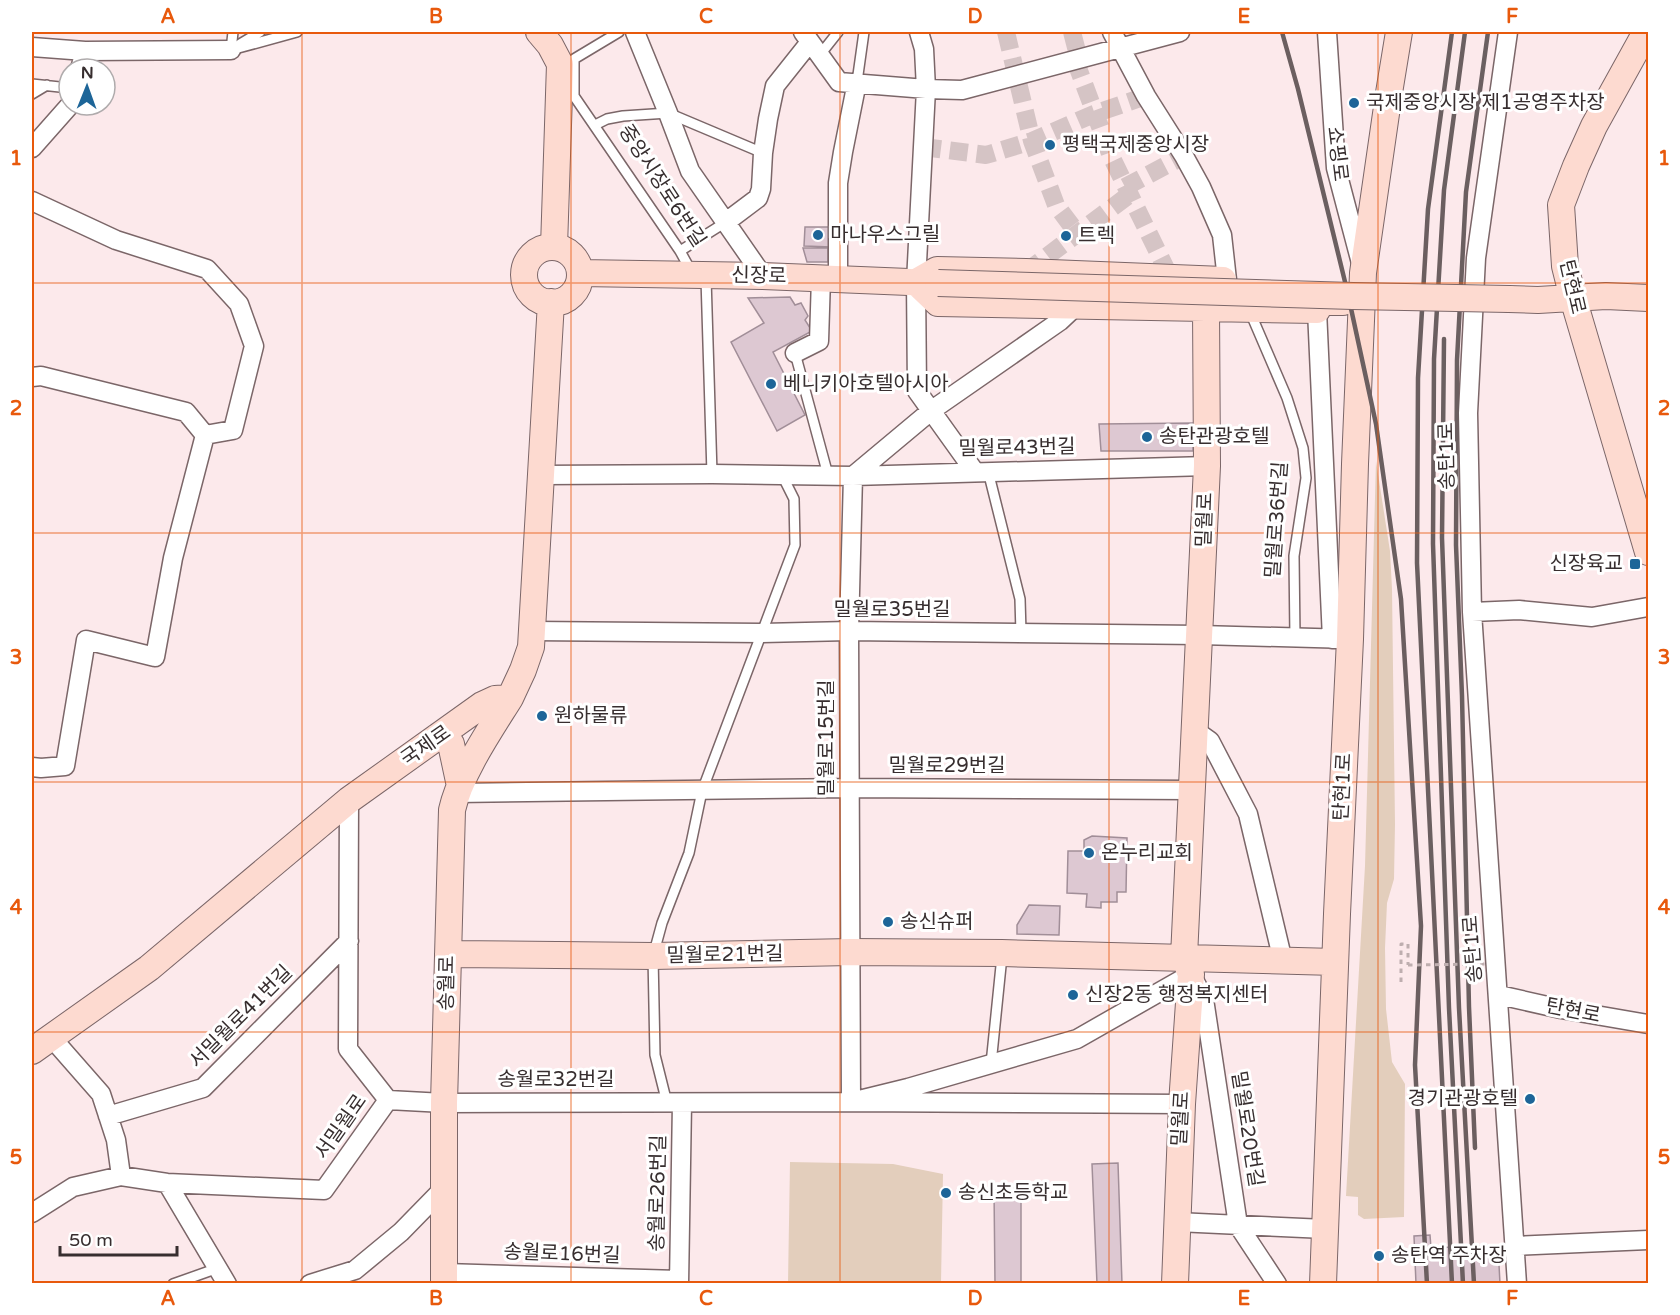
<svg xmlns="http://www.w3.org/2000/svg" width="1680" height="1315" font-family="'Varela Round','Noto Sans KR',sans-serif">
<style>
.green{fill:#e3cebc}
.building{fill:#ddc8d2;stroke:#a18e98;stroke-width:1.5}
.lines{fill:none;stroke-linecap:round;stroke-linejoin:round}
.street-tunnel{stroke:#d5c4c5;stroke-width:18;stroke-dasharray:18 9;stroke-linecap:butt}
.lane-casing{stroke:#7b6668;stroke-width:12}
.street-casing{stroke:#7b6668;stroke-width:21}
.secondary-casing{stroke:#7b6668;stroke-width:28}
.path{stroke:#beaeaf;stroke-width:3;stroke-dasharray:4.5 4.5;stroke-linecap:butt}
.lane{stroke:#fff;stroke-width:9}
.street{stroke:#fff;stroke-width:18}
.secondary{stroke:#fddad0;stroke-width:26}
.rail{stroke:#6b5f60;stroke-width:4.5}
.secondary-bridge-casing{stroke:#7b6668;stroke-width:28;stroke-linecap:butt}
.path-bridge{stroke:#beaeaf;stroke-width:3;stroke-dasharray:4.5 4.5;stroke-linecap:butt}
.secondary-bridge{stroke:#fddad0;stroke-width:26}
.grid{fill:none;stroke:#e8590c;stroke-width:1.5;stroke-opacity:0.55}
.poi-dot{fill:#1d6598;stroke:#fff;stroke-width:2}
.labels{text-anchor:middle;dominant-baseline:central;stroke-width:6;stroke-linejoin:round;paint-order:stroke}
.poi-label{font-size:20px;fill:#372e2f;stroke:#fff;text-anchor:start}
.street-label{font-size:20px;fill:#372e2f;stroke:#fff}
.neatline{fill:none;stroke:#e8590c;stroke-width:2}
.grid-label{font-size:20px;text-anchor:middle;font-weight:bold;fill:#e8590c}
</style>
<rect width="100%" height="100%" fill="#fce9eb"/>
<path class="green" d="M1376 461 1390 551 1392 589 1395 824 1394 879 1387 903 1385 948 1386 1009 1392 1062 1405 1084 1404 1217 1364 1219 1358 1215V1197L1346 1196 1365 866Z
M790 1162 893 1164 943 1174 941 1283H788Z"/>
<path class="building" d="M805 227H832V247L804 246Z
M803 248H828V262H807Z
M790 297 795 305 801 303 808 316 805 320 812 331 773 352 805 415 777 431 731 342 764 323 748 298Z
M1194 423 1193 451H1101L1099 424Z
M1092 836 1127 838 1126 892H1117V902H1101V908L1086 907 1087 894 1067 893 1068 851H1084V840Z
M1029 905 1060 906 1059 935 1017 934V925Z
M1118 1163 1122 1284H1097L1092 1164Z
M1021 1188V1284H995L994 1189Z
M1430 1235 1431 1248 1498 1245 1500 1284H1416L1414 1236Z"/>
<g class="lines">
<path class="street-tunnel" d="M1006 32 1032 141 1056 205 1077 233
M1072 32 1079 59
M1075 60 1111 156 1170 277
M923 147 986 155 1032 141 1094 114 1146 96
M1125 187 1184 156
M1026 272 1129 195"/>
<g class="lane-casing">
<path id="lane" d="M619 32 574 59V96L680 251 691 271
M240 44 260 32
M231 50 297 32
M231 50 233 32
M819 56 838 32
M857 82 864 32
M32 84 69 88
M32 94 47 85
M595 125 607 119 623 116 668 113 763 153
M680 251 726 222
M706 278 712 474
M1250 312 1287 398 1303 448 1306 478 1294 556 1295 638
M795 353 828 475
M988 471 1020 599 1021 633
M991 1064 1002 956
M667 1103 655 1055 653 956 662 923 689 853 702 791 795 545 794 499 782 475
M173 1284 218 1268"/>
</g>
<g class="street-casing">
<path id="street" d="M635 32 668 113 690 171 763 276
M803 32 839 82 926 89 962 90 1180 32
M919 32 924 49 926 89 916 282 917 391 975 472
M1112 32 1146 96 1184 156 1201 187 1222 235 1227 280
M1327 32 1336 168 1361 263
M1508 32 1476 258 1468 413 1472 612 1517 1284
M32 47 85 51 231 50
M80 69 85 51
M32 148 70 105
M32 201 116 240 207 269 239 304 254 346 233 430 205 435 173 558 155 657 86 640 65 766 41 768 32 767
M726 222 758 198 761 189 763 153 768 119 775 86 810 42
M838 279V183L843 152 857 82
M1076 306 1060 321 932 410 853 476 849 631 851 1102 1182 1104
M1317 310 1332 639
M795 353 819 341 821 278
M32 377 41 376 186 412 205 435
M542 475 712 474 853 476 1207 466
M1472 612 1519 610 1592 617 1648 607
M532 631 762 633 849 631 1200 635 1350 639
M1196 731 1210 741 1248 814 1283 961
M456 793 850 788 1191 790
M349 800 348 1049 388 1100
M1499 995 1561 1009 1648 1024
M51 1037 101 1094 116 1140 121 1176
M388 1100 444 1103 851 1102 908 1088 1077 1039 1191 974 1204 999 1238 1225 1277 1284
M108 1116 203 1088 349 941
M167 1183 227 1284
M32 1213 73 1187 121 1176 167 1183 324 1190 388 1100
M1177 1222 1325 1229
M1515 1246 1648 1240
M445 1273 679 1280
M310 1284 355 1270 401 1232 444 1188
M679 1284 682 1103"/>
</g>
<g class="secondary-casing">
<path id="secondary" d="M539 32 550 45 560 64 554 247
M1646 32 1594 126 1576 166 1561 205 1565 266 1573 298 1648 552
M524 275a28 28 0 1 1 56 0a28 28 0 1 1-56 0Z
M580 273 763 276 933 283
M1223 280 1026 272 937 270 916 282 938 303 1317 310V302H1343
M1509 299 1538 300 1606 296 1648 298
M437 737 445 740 451 744 460 786
M448 954 653 956 851 952 1002 953 1335 962
M32 1051 149 968 349 800 482 705 495 699 510 698 523 670 531 647 551 302
M444 1284V1103L452 810C460 774 490 730 510 698
M1175 1284 1182 1104 1191 974 1184 957 1207 466 1206 309
M1323 1284 1337 914 1350 639 1355 464 1363 273 1389 93 1399 32"/>
</g>
<path class="path" d="M1401 982V944H1408V965"/>
<use href="#lane" class="lane"/>
<use href="#street" class="street"/>
<use href="#secondary" class="secondary"/>
<path class="rail" d="M1282 32 1298 89 1347 290 1376 424 1401 599 1421 926 1415 1065 1427 1284
M1452 32 1428 209 1418 378 1417 563 1452 1284
M1444 339 1442 538 1459 1008 1474 1284
M1475 1148 1469 1007 1462 696 1456 545 1457 360 1466 192 1488 32
M1463 1284 1449 1008 1433 544 1434 359 1444 190 1465 32"/>
<g class="secondary-bridge-casing">
<path id="secondary-bridge" d="M938 283 1353 296 1509 299"/>
</g>
<path class="path-bridge" d="M1408 965 1485 964"/>
<use href="#secondary-bridge" class="secondary-bridge"/>
</g>
<path class="grid" d="M302 32V1284M571 32V1284M840 32V1284M1109 32V1284M1378 32V1284M32 283H1648M32 533H1648M32 782H1648M32 1032H1648"/>
<g class="poi-dot">
<circle cx="1354" cy="103" r="6"/>
<circle cx="1050" cy="145" r="6"/>
<circle cx="818" cy="235" r="6"/>
<circle cx="1066" cy="236" r="6"/>
<circle cx="771" cy="384" r="6"/>
<circle cx="1147" cy="437" r="6"/>
<rect x="1629" y="558" width="12" height="12" rx="3"/>
<circle cx="542" cy="716" r="6"/>
<circle cx="1089" cy="853" r="6"/>
<circle cx="888" cy="922" r="6"/>
<circle cx="1073" cy="995" r="6"/>
<circle cx="1530" cy="1099" r="6"/>
<circle cx="946" cy="1193" r="6"/>
<circle cx="1379" cy="1256" r="6"/>
</g>
<g class="labels">
<g class="poi-label">
<text x="1366" y="103">국제중앙시장 제1공영주차장</text>
<text x="1062" y="145">평택국제중앙시장</text>
<text x="830" y="235">마나우스그릴</text>
<text x="1078" y="236">트렉</text>
<text x="783" y="384">베니키아호텔아시아</text>
<text x="1159" y="437">송탄관광호텔</text>
<text x="1623" y="564" text-anchor="end">신장육교</text>
<text x="554" y="716">원하물류</text>
<text x="1101" y="853">온누리교회</text>
<text x="900" y="922">송신슈퍼</text>
<text x="1085" y="995">신장2동 행정복지센터</text>
<text x="1518" y="1099" text-anchor="end">경기관광호텔</text>
<text x="958" y="1193">송신초등학교</text>
<text x="1391" y="1256">송탄역 주차장</text>
</g>
<g class="street-label">
<text transform="translate(1337 154) rotate(83)">쇼핑로</text>
<text transform="translate(662 186) rotate(57)">중앙시장로6번길</text>
<text transform="translate(759 276) rotate(1)">신장로</text>
<text transform="translate(1572 287) rotate(77)">탄현로</text>
<text transform="translate(1017 448) rotate(-1)">밀월로43번길</text>
<text transform="translate(1447 456) rotate(-91)">송탄1로</text>
<text transform="translate(1205 520) rotate(-88)">밀월로</text>
<text transform="translate(1277 520) rotate(-86)">밀월로36번길</text>
<text x="892" y="610">밀월로35번길</text>
<text transform="translate(827 738) rotate(-90)">밀월로15번길</text>
<text transform="translate(426 746) rotate(-35)">국제로</text>
<text x="947" y="766">밀월로29번길</text>
<text transform="translate(1343 787) rotate(-87)">탄현1로</text>
<text transform="translate(1473 949) rotate(-94)">송탄1로</text>
<text transform="translate(725 955) rotate(-1)">밀월로21번길</text>
<text transform="translate(447 983) rotate(-89)">송월로</text>
<text transform="translate(1573 1011) rotate(11)">탄현로</text>
<text transform="translate(241 1017) rotate(-45)">서밀월로41번길</text>
<text x="556" y="1080">송월로32번길</text>
<text transform="translate(1181 1119) rotate(-87)">밀월로</text>
<text transform="translate(341 1127) rotate(-55)">서밀월로</text>
<text transform="translate(1247 1129) rotate(81)">밀월로20번길</text>
<text transform="translate(658 1193) rotate(-89)">송월로26번길</text>
<text transform="translate(562 1254) rotate(2)">송월로16번길</text>
</g>
</g>
<rect width="1680" height="1315" fill="none" stroke="#ffffff" stroke-width="66"/>
<g transform="translate(87 87) rotate(1)"><circle r="28" fill="#ffffff" stroke="#afabac" stroke-width="1.5"/>
<path d="M0-4.5L10 22L0 15L-10 22Z" fill="#1d6598"/>
<text y="-9" font-size="16" font-weight="bold" text-anchor="middle" fill="#372e2f">N</text>
</g>
<path d="M60 1246v9h117v-9" fill="none" stroke="#372e2f" stroke-width="3"/>
<text x="69" y="1246" font-size="18" fill="#372e2f" stroke="#ffffff" stroke-width="4.5" paint-order="stroke">50 m</text>
<rect x="33" y="33" width="1614" height="1249" class="neatline"/>
<g class="grid-label">
<text x="168" y="23">A</text>
<text x="436" y="23">B</text>
<text x="706" y="23">C</text>
<text x="975" y="23">D</text>
<text x="1244" y="23">E</text>
<text x="1512" y="23">F</text>
<text x="16" y="165">1</text>
<text x="1664" y="165">1</text>
<text x="16" y="415">2</text>
<text x="1664" y="415">2</text>
<text x="16" y="664">3</text>
<text x="1664" y="664">3</text>
<text x="16" y="914">4</text>
<text x="1664" y="914">4</text>
<text x="16" y="1164">5</text>
<text x="1664" y="1164">5</text>
<text x="168" y="1305">A</text>
<text x="436" y="1305">B</text>
<text x="706" y="1305">C</text>
<text x="975" y="1305">D</text>
<text x="1244" y="1305">E</text>
<text x="1512" y="1305">F</text>
</g>
</svg>
